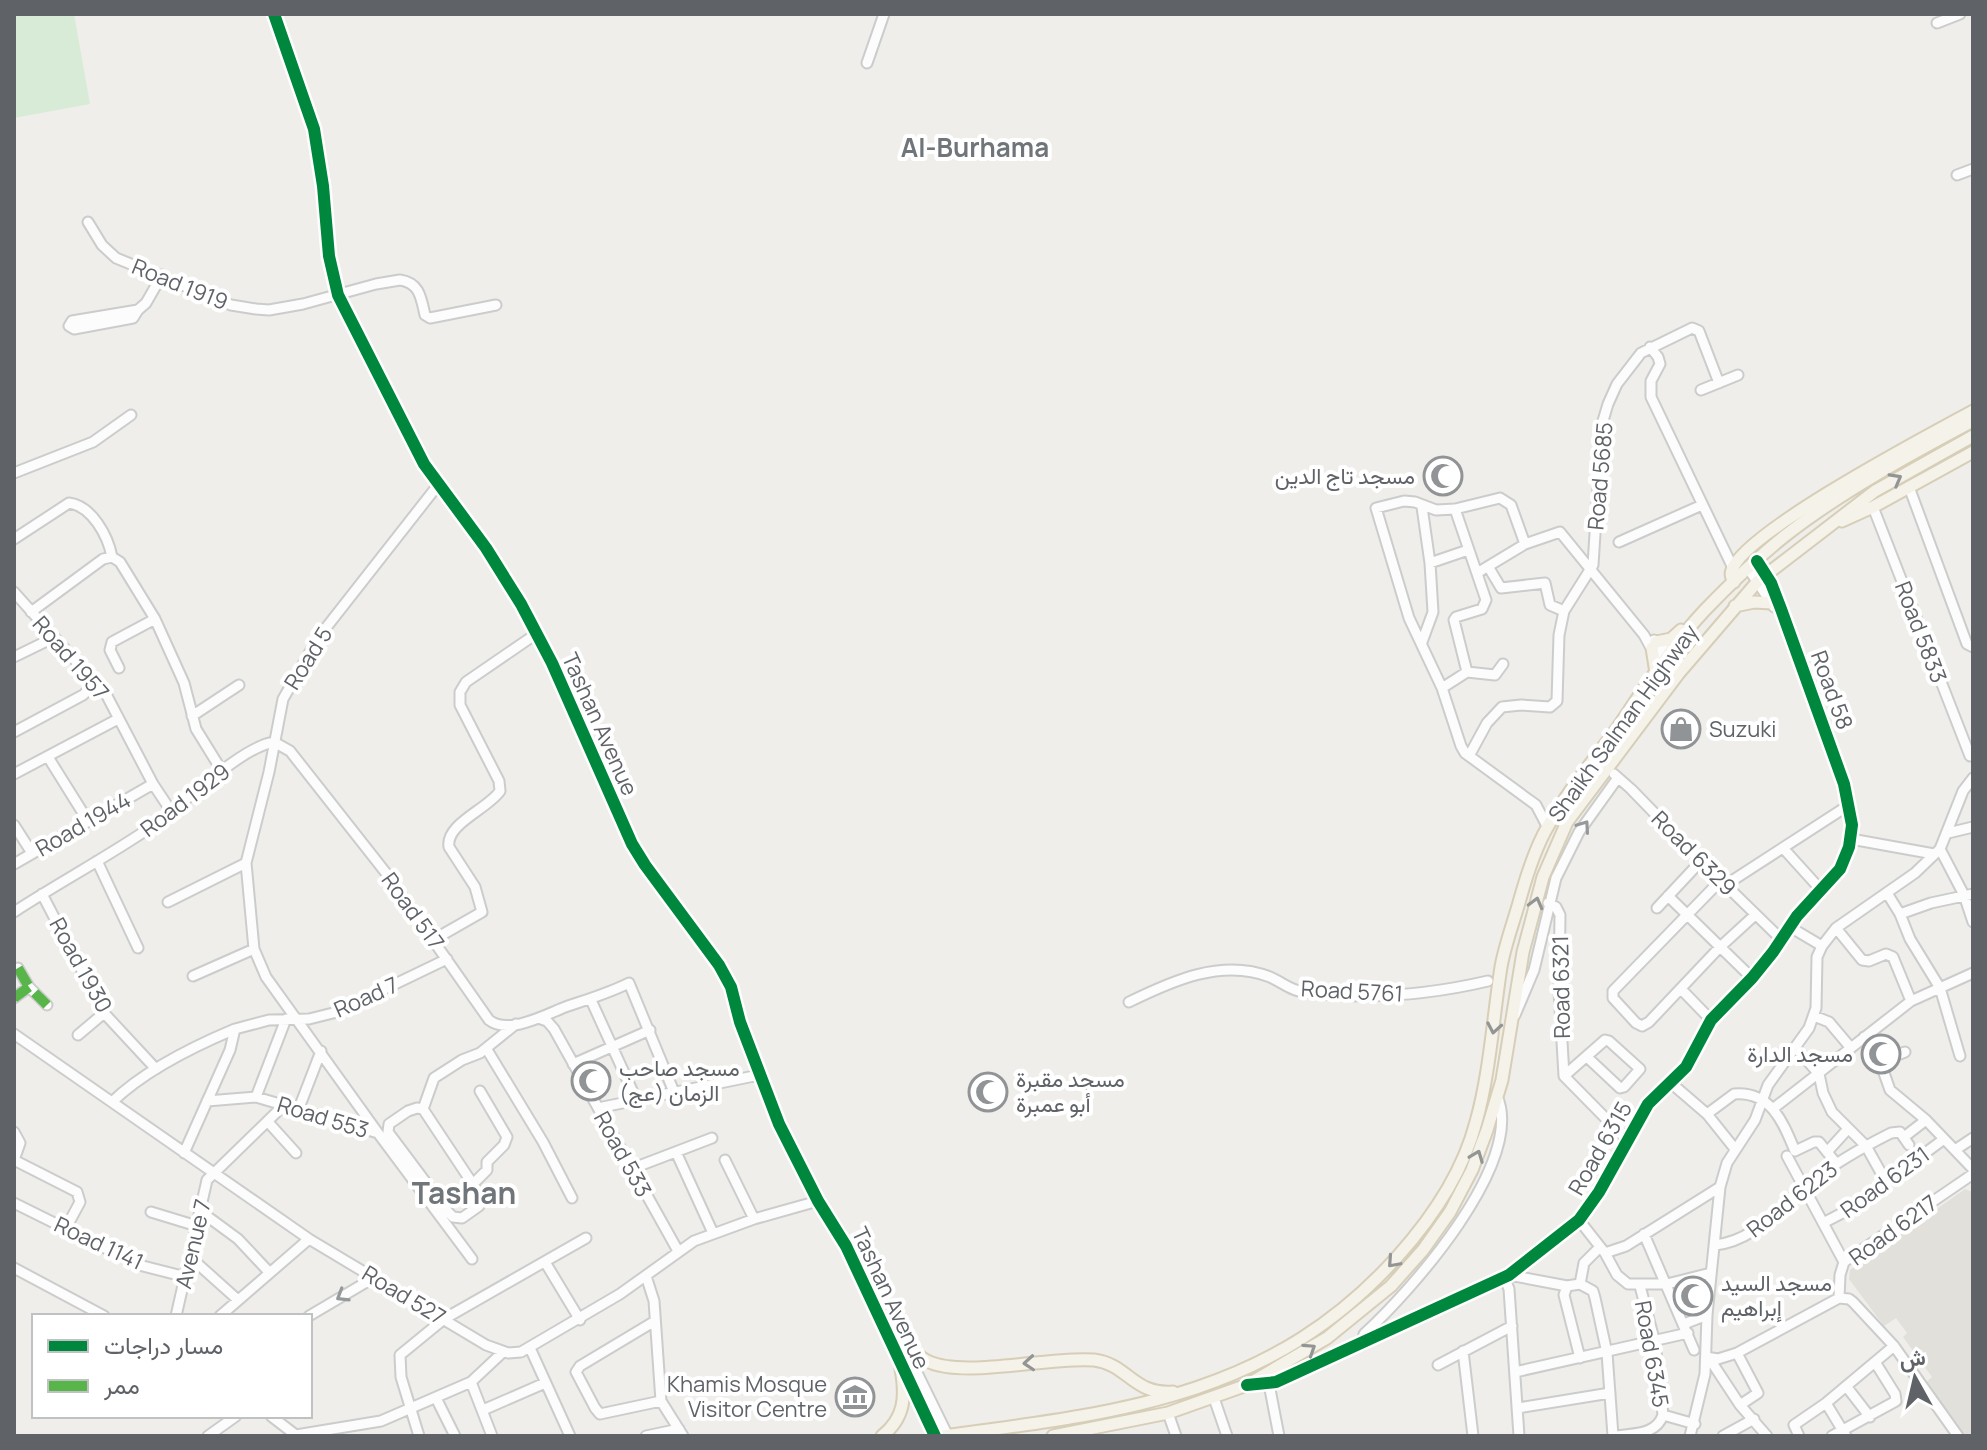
<svg xmlns="http://www.w3.org/2000/svg" width="1987" height="1450" font-family="Manrope,Vazirmatn,sans-serif">
<style>
.education{fill:#e2e0da}
.green{fill:#d8ebd6}
.lines{fill:none;stroke-linecap:round;stroke-linejoin:round}
.minor-casing{stroke:#cbcccc;stroke-width:13}
.major-casing{stroke:#d7ceb8;stroke-width:15}
.minor{stroke:#fdfcfc;stroke-width:9}
.major{stroke:#f4f2e9;stroke-width:11}
.quiet{stroke:#58b549;stroke-width:10;stroke-dasharray:20 10;stroke-linecap:butt}
.cycleway-casing{stroke:#fff;stroke-width:17}
.cycleway{stroke:#00873e;stroke-width:12}
.oneway{stroke:#939595}
.oneway2{stroke:#96999c}
.labels{text-anchor:middle;dominant-baseline:central;stroke-width:8;stroke-linejoin:round;paint-order:stroke}
.street-label{font-size:22px;fill:#5f6368;stroke:#fff}
.poi-label{font-size:22px;fill:#5f6368;stroke:#fff;text-anchor:start}
.quarter-label{font-size:26px;font-weight:bold;fill:#70757a;stroke:#fff}
.district-label{font-size:30px;font-weight:bold;fill:#70757a;stroke:#fff}
</style>
<rect width="100%" height="100%" fill="#efeeea"/>
<path class="education" d="M1965 1189 1973 1192V1436H1962L1924 1384 1932 1377 1903 1337 1907 1333 1896 1318 1884 1326 1849 1279 1850 1270Z"/>
<path class="green" d="M14 14H74L90 104 14 118Z"/>
<g class="lines">
<g class="minor-casing">
<path id="minor" d="M274 14 314 129 323 186 329 256 338 295 424 464 486 548 521 604 552 663 632 844 645 865 719 965 731 987 740 1022 779 1124 818 1201 846 1246 935 1436
M1937 23 1960 14
M867 63 884 14
M1957 175 1973 169
M88 222 102 245 116 258 231 305 256 309 269 310 303 304 376 284 400 280C420 283 421 298 425 315L430 318 496 305
M69 326 72 321 138 310 146 303 162 275
M69 326 74 329 133 318 138 310
M1650 347 1658 357 1660 364 1651 381V397L1733 568
M1701 390 1738 375
M14 473 93 442 131 415
M1909 487 1967 644 1973 647
M1873 507 1970 756
M1455 509 1486 600 1482 609 1456 617 1454 620 1467 672
M14 539 69 503C92 506 108 536 112 557L120 562 155 619 184 683 196 729 222 771
M1619 542 1702 505
M1525 544 1511 505 1500 498 1455 509 1436 510 1415 502 1404 501 1376 508 1409 618 1442 688 1461 746 1465 753 1536 805 1547 826
M1430 563 1468 550
M1489 568 1501 588 1545 583 1550 605 1564 611
M1748 568 1774 607
M1477 573 1525 544 1560 532 1644 635 1650 646 1679 673
M14 592 107 696 153 784 171 811
M31 612 103 559 112 557
M1654 640 1684 666
M1422 642 1433 612 1430 563 1422 507
M14 657 53 638
M119 668 110 650 112 642 155 619
M1442 688 1467 672 1495 675 1503 664
M192 716 239 685
M14 732 83 695 95 684
M274 742 290 751 386 873 489 1020C509 1036 548 1013 568 1006 589 999 609 993 629 983L674 1092
M1469 756 1487 723 1502 707 1521 705 1550 707 1557 701 1559 635 1564 611 1593 565 1602 424 1608 404 1617 384 1641 353 1692 328 1699 331 1719 383
M48 757 88 821
M14 774 118 719
M1614 774 1631 789 1701 861 1782 940
M14 825 32 853
M1948 833 1973 827
M1851 839 1934 854
M1783 848 1821 890
M1940 849 1964 895 1973 922
M97 861 138 948
M14 864 153 784
M1722 879 1613 991V998L1636 1023 1642 1026 1649 1022 1719 948 1755 915
M1727 884 1849 805
M1887 893 1900 914 1910 939 1940 988 1960 1056
M42 894 104 1013 156 1069
M1668 896 1752 978
M168 902 246 863
M1548 903 1556 907 1560 915 1559 990 1564 1076 1628 1141
M1657 908 1701 861
M14 912C60 882 109 856 154 825 184 804 241 747 274 742
M1900 914 1931 903 1973 894
M1790 927 1822 946
M1836 928 1862 960 1869 961 1886 954 1893 957 1911 1001
M433 940 482 912 475 887 449 847C445 824 488 809 500 791L499 781 460 705V692L466 682 536 634
M18 968 29 987 47 1005
M193 976 254 949
M1681 989 1711 1020
M14 998 29 987
M591 1000 636 1099
M1129 1002C1172 981 1222 958 1270 977 1282 982 1291 991 1304 992 1365 1000 1428 995 1488 981
M1515 1015 1534 970 1556 878 1579 832 1617 779
M1814 1016 1829 1022 1851 1048
M541 1019 547 1021 554 1029 678 1251
M14 1034 309 1239 486 1345 508 1353 521 1352 620 1294 694 1241 754 1219 818 1201
M78 1035 104 1013
M1864 1037 1878 1056 1890 1090 1926 1120 1973 1169
M486 1048 543 1142 572 1198
M1796 1048 1819 1074 1823 1093 1832 1112 1866 1146 1885 1180
M1880 1062 1905 1052
M573 1064 650 1030
M1564 1076 1605 1040 1609 1041 1640 1069 1624 1087 1620 1088 1588 1058
M1671 1083 1707 1114 1735 1149
M256 1097 286 1019
M207 1101 256 1097 378 1133 472 1259
M112 1102C145 1070 192 1047 235 1029
M299 1108 321 1051
M417 1108 423 1109 482 1198 479 1206 462 1218 453 1217 448 1212 388 1132 389 1124 408 1111Z
M598 1108 759 1075
M1774 1108 1911 1001 1973 973
M423 1109 434 1078 462 1060 480 1053 516 1024
M1707 1114 1734 1094C1771 1091 1783 1122 1795 1151L1814 1142H1819L1836 1163
M268 1122 296 1153
M14 1132 20 1143 14 1160
M378 1133 266 977 254 949 246 863 269 772 283 699 318 638 438 485
M1904 1137 1926 1120
M1955 1150 1973 1138
M676 1152 713 1233
M1827 1152 1847 1130
M184 1153 230 1050 235 1029 269 1020 309 1019 337 1012 447 959
M1787 1156 1844 1262
M14 1160 77 1192 80 1202 66 1228
M725 1160 754 1219
M631 1169 712 1138
M473 1184 487 1170V1162L504 1145 507 1137 480 1091
M14 1203 139 1265 186 1277
M200 1211 238 1239 269 1272
M151 1212 197 1226
M1579 1220 1605 1253 1617 1275 1628 1284H1667L1711 1273
M1825 1222 1850 1209 1944 1139
M1644 1234 1694 1350
M1715 1245C1757 1240 1776 1208 1807 1185 1833 1164 1861 1148 1891 1133L1900 1132 1909 1145
M1605 1253 1626 1246 1720 1187
M190 1257 238 1300
M545 1262 580 1320
M14 1268 104 1316
M1509 1275 1567 1286
M646 1276 654 1301 661 1401 683 1436
M1504 1277 1509 1289 1519 1436
M1580 1284 1584 1263 1600 1247
M1839 1298 1840 1275 1844 1262 1973 1174
M1839 1298 1849 1299 1853 1302 1894 1346 1958 1436
M176 1316 207 1180 285 1104
M220 1316 309 1239
M309 1316 375 1277
M884 1319 902 1342 948 1436
M655 1321 580 1366 576 1372 595 1408 600 1414 661 1401
M1684 1324 1707 1315
M1362 1345 1364 1334C1411 1291 1526 1162 1497 1096
M530 1348 570 1436
M1463 1351 1473 1436
M1737 1353 1758 1393 1740 1405
M1706 1357 1718 1359 1737 1353 1839 1298
M1580 1358 1564 1295 1567 1286 1580 1284 1593 1291 1595 1298 1607 1353 1613 1436
M1709 1358 1740 1405 1767 1436
M1438 1365 1512 1326
M1515 1372 1688 1333
M471 1382 492 1436
M1269 1384 1279 1436
M1247 1385 1276 1382 1509 1275 1579 1220 1599 1192 1648 1104 1686 1067 1711 1020 1752 978 1773 952 1797 916 1840 869 1849 847 1852 825 1844 784 1781 609 1771 583 1757 561
M1846 1386 1870 1417
M436 1398 455 1436
M1214 1398 1227 1436
M1826 1403 1846 1436
M1518 1408 1610 1393
M483 1410 545 1383
M1168 1413 1176 1436
M1663 1415 1695 1424
M271 1416 297 1436
M296 1435 381 1421 471 1382 503 1352
M208 1436 236 1416
M419 1436 401 1377 400 1355 444 1319 586 1238
M646 1436 679 1429
M1617 1436C1635 1433 1656 1435 1663 1415L1655 1343 1640 1286
M1690 1436 1705 1374 1707 1315 1720 1187 1727 1163 1755 1120 1768 1085 1809 1028 1816 1008 1817 957 1822 946 1836 928 1915 873 1940 849 1963 791 1973 778
M1723 1436 1754 1419
M1799 1436 1794 1425 1826 1403 1894 1346
M1832 1436 1896 1401 1895 1394 1875 1362"/>
</g>
<g class="major-casing">
<path id="major" d="M1842 521 1873 507 1973 452
M1734 582C1732 578 1730 575 1732 570 1744 532 1931 434 1973 411
M1735 606 1754 602 1772 603
M1656 642 1671 639 1681 630
M1652 648 1656 673
M902 1342C910 1348 918 1356 927 1361 964 1379 1050 1356 1094 1360 1128 1364 1133 1395 1173 1392
M882 1436C905 1418 906 1396 901 1369
M942 1436C1118 1413 1272 1397 1398 1256 1432 1218 1463 1172 1476 1122 1490 1072 1493 1018 1501 967 1505 944 1514 921 1520 899 1527 874 1535 848 1548 826 1567 792 1593 761 1616 730 1644 689 1671 646 1705 610 1730 584 1757 558 1786 535 1841 492 1911 454 1973 421
M1053 1436 1168 1413 1247 1385 1327 1338 1391 1286 1423 1250 1450 1212 1472 1170 1487 1130 1502 1080 1523 952 1543 877 1567 822 1679 673 1758 581 1875 491 1973 436"/>
</g>
<use href="#minor" class="minor"/>
<use href="#major" class="major"/>
<path class="quiet" d="M18 968 29 987 47 1005
M14 998 29 987"/>
<g class="cycleway-casing">
<path id="cycleway" d="M274 14 314 129 323 186 329 256 338 295 424 464 486 548 521 604 552 663 632 844 645 865 719 965 731 987 740 1022 779 1124 818 1201 846 1246 935 1436
M1247 1385 1276 1382 1509 1275 1579 1220 1599 1192 1648 1104 1686 1067 1711 1020 1752 978 1773 952 1797 916 1840 869 1849 847 1852 825 1844 784 1781 609 1771 583 1757 561"/>
</g>
<use href="#cycleway" class="cycleway"/>
</g>
<defs><path id="oneway-chevron" d="M-2-3.5L2.5 0L-2 3.5" fill="none" stroke-width="1.6" stroke-linecap="round" stroke-linejoin="round" transform="scale(2)"/></defs>
<g class="oneway">
<use href="#oneway-chevron" transform="translate(1896 479) rotate(-29)"/>
<use href="#oneway-chevron" transform="translate(1536 903) rotate(-75)"/>
<use href="#oneway-chevron" transform="translate(1494 1028) rotate(100)"/>
<use href="#oneway-chevron" transform="translate(1477 1156) rotate(-69)"/>
<use href="#oneway-chevron" transform="translate(1393 1262) rotate(132)"/>
<use href="#oneway-chevron" transform="translate(1310 1349) rotate(-33)"/>
<use href="#oneway-chevron" transform="translate(1029 1363) rotate(176)"/>
</g>
<g class="oneway2">
<use href="#oneway-chevron" transform="translate(1584 826) rotate(-55)"/>
<use href="#oneway-chevron" transform="translate(342 1296) rotate(149)"/>
</g>
<defs>
<g id="mosque-ring" transform="scale(2)"><circle r="9.5" fill="#fff" stroke="#919496" stroke-width="1.5"/><path d="M3.5-4.9A6 6 0 1 0 3.5 4.9A5 5 0 1 1 3.5-4.9Z" fill="#919496"/></g>
<g id="shop-ring" transform="scale(2)"><circle r="9.5" fill="#fff" stroke="#919496" stroke-width="1.5"/><path d="M-5-2.5h2.3a2.7 3.5 0 0 1 5.4 0H5L5.5 6h-11ZM-1.5-2.5h3a1.5 2.3 0 0 0-3 0Z" fill="#919496"/></g>
<g id="museum-ring" transform="scale(2)"><circle r="9.5" fill="#fff" stroke="#919496" stroke-width="1.5"/><path d="M0-6L6-3V-2H-6V-3ZM-5-1h2V3h-2ZM-1-1h2V3h-2ZM3-1h2V3H3ZM-6 4H6V6H-6Z" fill="#919496"/></g>
</defs>
<g fill-rule="evenodd">
<use href="#mosque-ring" x="1443" y="476"/>
<use href="#shop-ring" x="1681" y="729"/>
<use href="#mosque-ring" x="1881" y="1054"/>
<use href="#mosque-ring" x="591" y="1081"/>
<use href="#mosque-ring" x="988" y="1092"/>
<use href="#mosque-ring" x="1693" y="1296"/>
<use href="#museum-ring" x="855" y="1397"/>
</g>
<g class="labels">
<g class="street-label">
<text transform="translate(180 284) rotate(22)">Road 1919</text>
<text transform="translate(1600 476) rotate(-85)">Road 5685</text>
<text transform="translate(1921 632) rotate(69)">Road 5833</text>
<text transform="translate(71 658) rotate(49)">Road 1957</text>
<text transform="translate(308 658) rotate(-58)">Road 5</text>
<text transform="translate(1832 690) rotate(70)">Road 58</text>
<text transform="translate(1623 723) rotate(-54)">Shaikh Salman Highway</text>
<text transform="translate(600 724) rotate(66)">Tashan Avenue</text>
<text transform="translate(185 800) rotate(-37)">Road 1929</text>
<text transform="translate(83 824) rotate(-30)">Road 1944</text>
<text transform="translate(1694 853) rotate(45)">Road 6329</text>
<text transform="translate(413 911) rotate(54)">Road 517</text>
<text transform="translate(81 965) rotate(61)">Road 1930</text>
<text transform="translate(1561 987) rotate(-91)">Road 6321</text>
<text transform="translate(1352 991) rotate(3)">Road 5761</text>
<text transform="translate(366 997) rotate(-24)">Road 7</text>
<text transform="translate(323 1117) rotate(17)">Road 553</text>
<text transform="translate(1600 1148) rotate(-60)">Road 6315</text>
<text transform="translate(623 1154) rotate(61)">Road 533</text>
<text transform="translate(1885 1182) rotate(-36)">Road 6231</text>
<text transform="translate(1792 1199) rotate(-38)">Road 6223</text>
<text transform="translate(1893 1230) rotate(-36)">Road 6217</text>
<text transform="translate(99 1243) rotate(25)">Road 1141</text>
<text transform="translate(193 1244) rotate(-77)">Avenue 7</text>
<text transform="translate(404 1295) rotate(31)">Road 527</text>
<text transform="translate(891 1298) rotate(65)">Tashan Avenue</text>
<text transform="translate(1652 1354) rotate(80)">Road 6345</text>
</g>
<g class="poi-label">
<text x="1415" y="476" text-anchor="end">مسجد تاج الدين</text>
<text x="1709" y="729">Suzuki</text>
<text x="1853" y="1054" text-anchor="end">مسجد الدارة</text>
<text x="619" y="1068">مسجد صاحب<tspan x="619" dy="25">الزمان (عج)</tspan></text>
<text x="1016" y="1079">مسجد مقبرة<tspan x="1016" dy="25">أبو عمبرة</tspan></text>
<text x="1721" y="1283">مسجد السيد<tspan x="1721" dy="25">إبراهيم</tspan></text>
<text x="827" y="1384" text-anchor="end">Khamis Mosque<tspan x="827" dy="25">Visitor Centre</tspan></text>
</g>
<g class="quarter-label">
<text x="975" y="147">Al-Burhama</text>
</g>
<g class="district-label">
<text x="464" y="1192">Tashan</text>
</g>
</g>
<rect width="1987" height="1450" fill="none" stroke="#5f6368" stroke-width="32"/>
<rect x="32" y="1314" width="280" height="104" fill="#ffffff" stroke="#bfc1c3" stroke-width="2"/>
<rect x="48" y="1340" width="40" height="12" fill="#00873e" stroke="#bfc1c3" stroke-width="2"/>
<text x="104" y="1354" font-size="24" fill="#5f6368">مسار دراجات</text>
<rect x="48" y="1380" width="40" height="12" fill="#58b549" stroke="#bfc1c3" stroke-width="2"/>
<text x="104" y="1394" font-size="24" fill="#5f6368">ممر</text>
<g transform="translate(1915 1378) rotate(352)" stroke="#ffffff" stroke-width="6" paint-order="stroke">
<path d="M0-6L14 30L0 20L-14 30Z" fill="#5f6368"/>
<text y="-12" font-size="22" font-weight="bold" text-anchor="middle" fill="#5f6368">ش</text>
</g>
</svg>
